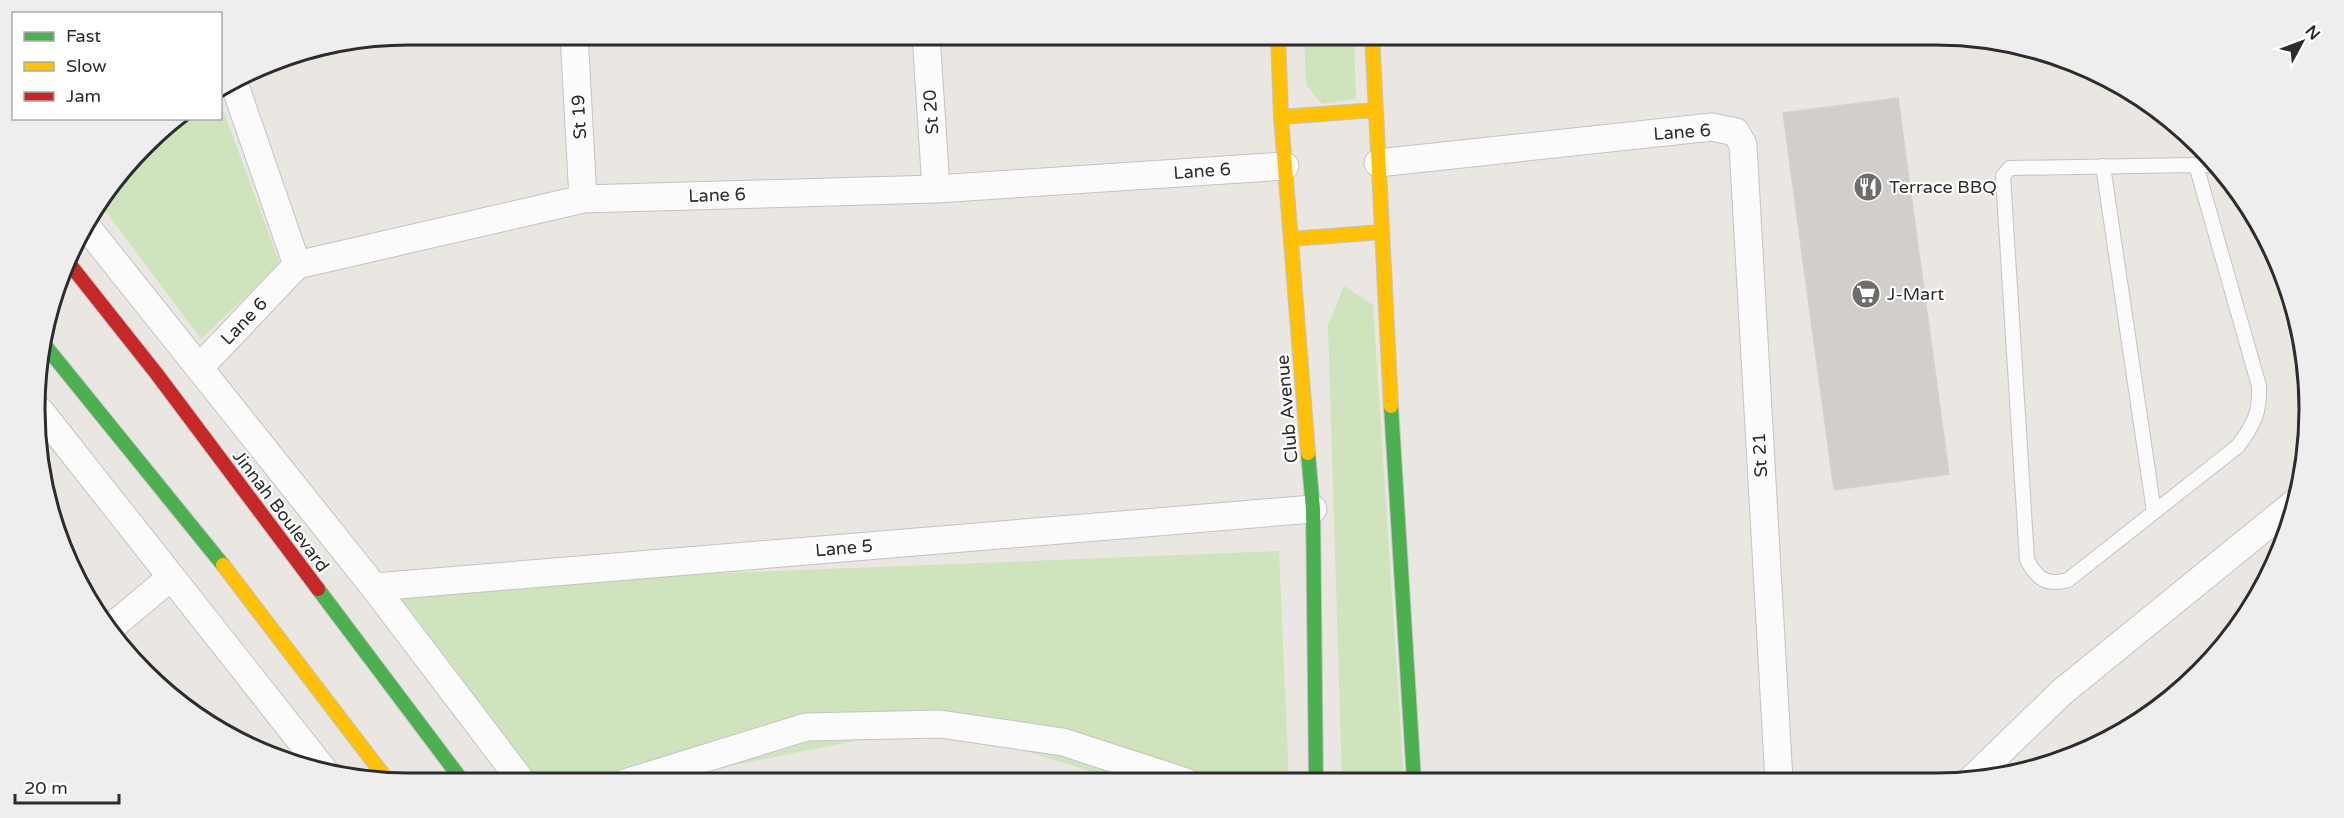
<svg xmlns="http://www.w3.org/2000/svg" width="2344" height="818" font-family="'Varela Round',sans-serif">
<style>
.green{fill:#cfe4bc}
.building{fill:#d1cecb;stroke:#d5d2ce;stroke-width:1.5}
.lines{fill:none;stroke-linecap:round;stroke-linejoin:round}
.lane-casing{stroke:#c3c3c3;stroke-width:16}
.street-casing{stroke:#c3c3c3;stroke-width:29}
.fast-casing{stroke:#c3c3c3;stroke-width:16}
.slow-casing{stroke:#c3c3c3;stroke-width:16}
.jam-casing{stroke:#c3c3c3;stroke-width:16}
.lane{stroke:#fcfbfb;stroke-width:14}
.street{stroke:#fcfbfb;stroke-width:27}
.fast{stroke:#4caf50;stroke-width:14}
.slow{stroke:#ffc107;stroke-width:14}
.jam{stroke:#c62828;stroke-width:14}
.labels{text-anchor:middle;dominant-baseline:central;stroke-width:4.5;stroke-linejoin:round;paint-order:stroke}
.street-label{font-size:18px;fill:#2c2c2c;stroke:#fff}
.poi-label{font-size:18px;fill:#2c2c2c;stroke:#fff;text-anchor:start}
.rim{fill:none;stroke:#2c2c2c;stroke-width:3}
</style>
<rect width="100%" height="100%" fill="#eae6e2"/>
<path class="green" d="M1304 35H1354L1356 99 1322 104 1306 85Z
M221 104 280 264 201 339 102 206 162 128 177 119 220 118Z
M1344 286 1373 305 1404 781 1342 782 1328 325Z
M1279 551 1289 782H1124L940 724 645 783H523L374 587Z"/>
<path class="building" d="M1898 98 1949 474 1834 490 1783 113Z"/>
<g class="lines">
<g class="lane-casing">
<path id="lane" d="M2196 165 2259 386C2260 412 2254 425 2238 446L2068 580C2047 586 2037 579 2027 560L2003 176 2010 168 2196 165H2209
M2103 166 2154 512"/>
</g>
<g class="street-casing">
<path id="street" d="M574 34 583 199
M926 34 936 189
M234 83 297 265
M1378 163 1712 127 1736 132 1743 145 1779 781
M86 226 374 587 523 783
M199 368 297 265 583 199 936 189 1285 166
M41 412 326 773
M374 587 1313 509
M109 629 170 578
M1971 780 2062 692 2297 501
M625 783 806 727 940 724 1063 742 1186 782"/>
</g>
<g class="fast-casing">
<path id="fast" d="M43 343 223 565
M1391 406 1414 781
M1308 453 1313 509 1316 782
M318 589 464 783"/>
</g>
<g class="slow-casing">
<path id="slow" d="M1278 34 1281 117 1308 453
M1372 34 1391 406
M1281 117 1375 110
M1291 239 1381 232
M223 565 388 781"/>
</g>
<g class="jam-casing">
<path id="jam" d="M68 262 156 373 318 589"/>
</g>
<use href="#lane" class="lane"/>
<use href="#street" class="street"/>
<use href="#fast" class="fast"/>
<use href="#slow" class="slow"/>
<use href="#jam" class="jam"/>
</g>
<defs>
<g id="restaurant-disc" transform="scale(1.5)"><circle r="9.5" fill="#6e6d6c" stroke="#fff"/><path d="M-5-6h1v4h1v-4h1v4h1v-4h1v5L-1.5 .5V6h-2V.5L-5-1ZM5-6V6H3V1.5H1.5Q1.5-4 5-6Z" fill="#fff"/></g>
<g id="supermarket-disc" transform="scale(1.5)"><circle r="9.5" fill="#6e6d6c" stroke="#fff"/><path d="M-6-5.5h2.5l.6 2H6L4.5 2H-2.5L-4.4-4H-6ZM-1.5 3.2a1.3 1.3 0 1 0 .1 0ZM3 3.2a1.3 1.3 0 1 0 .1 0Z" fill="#fff"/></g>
</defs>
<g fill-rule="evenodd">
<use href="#restaurant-disc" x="1868" y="187"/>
<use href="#supermarket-disc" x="1866" y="294"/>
</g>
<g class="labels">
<g class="street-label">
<text transform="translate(931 112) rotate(-94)">St 20</text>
<text transform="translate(579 117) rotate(-93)">St 19</text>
<text transform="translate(1682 132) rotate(-4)">Lane 6</text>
<text transform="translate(1202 171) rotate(-4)">Lane 6</text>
<text transform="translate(717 195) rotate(-2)">Lane 6</text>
<text transform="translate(244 321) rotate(-46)">Lane 6</text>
<text transform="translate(1287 409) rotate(-95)">Club Avenue</text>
<text transform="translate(1760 455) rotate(-93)">St 21</text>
<text transform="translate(281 511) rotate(53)">Jinnah Boulevard</text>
<text transform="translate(844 548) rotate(-5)">Lane 5</text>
</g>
<g class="poi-label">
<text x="1889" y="187">Terrace BBQ</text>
<text x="1887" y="294">J-Mart</text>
</g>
</g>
<path d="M0 0H2344V818H0ZM409 45H1935A364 364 0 0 1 2299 409V409A364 364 0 0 1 1935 773H409A364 364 0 0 1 45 409V409A364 364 0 0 1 409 45Z" fill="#eee" fill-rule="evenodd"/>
<path class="rim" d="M409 45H1935A364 364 0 0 1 2299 409V409A364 364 0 0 1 1935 773H409A364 364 0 0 1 45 409V409A364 364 0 0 1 409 45Z"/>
<rect x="12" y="12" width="210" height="108" fill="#ffffff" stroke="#ababab" stroke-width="1.5"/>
<rect x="24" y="32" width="30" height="9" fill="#4caf50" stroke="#ababab" stroke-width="1.5"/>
<text x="66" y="42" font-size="18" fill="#2c2c2c">Fast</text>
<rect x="24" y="62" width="30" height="9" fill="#ffc107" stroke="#ababab" stroke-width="1.5"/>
<text x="66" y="72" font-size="18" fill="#2c2c2c">Slow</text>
<rect x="24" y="92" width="30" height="9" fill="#c62828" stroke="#ababab" stroke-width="1.5"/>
<text x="66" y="102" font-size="18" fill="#2c2c2c">Jam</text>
<g transform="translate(2302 42) rotate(49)" stroke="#ffffff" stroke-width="4.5" paint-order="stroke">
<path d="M0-4.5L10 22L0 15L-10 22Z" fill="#2c2c2c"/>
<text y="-9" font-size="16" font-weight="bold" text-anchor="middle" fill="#2c2c2c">N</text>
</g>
<path d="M15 794v9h104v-9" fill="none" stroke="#2c2c2c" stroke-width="3"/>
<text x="24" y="794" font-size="18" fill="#2c2c2c" stroke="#ffffff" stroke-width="4.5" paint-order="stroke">20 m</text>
</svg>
